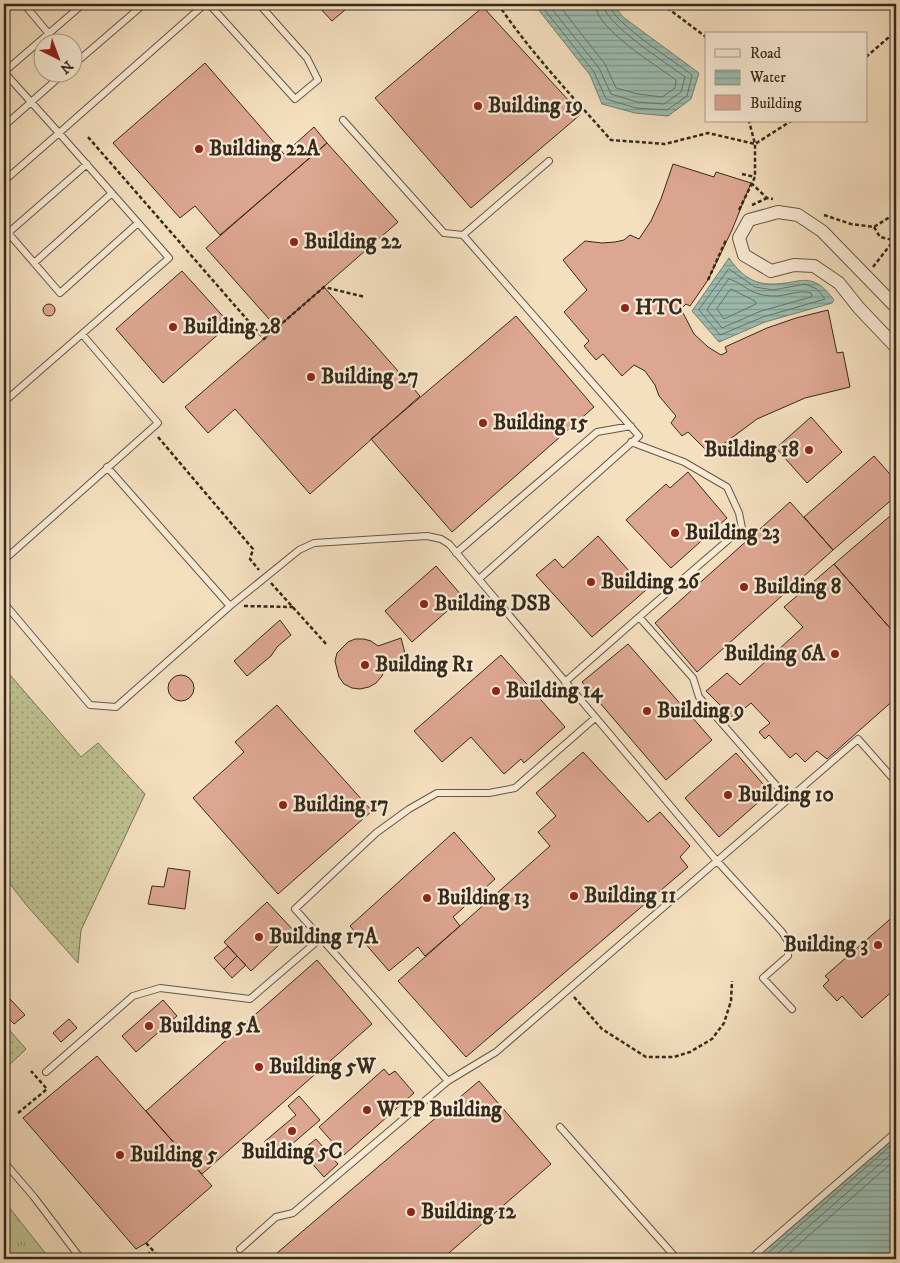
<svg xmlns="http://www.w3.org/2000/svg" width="900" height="1263" font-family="'IM FELL DW Pica',serif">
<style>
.grass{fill:url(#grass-dots);stroke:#797656}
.park{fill:url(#park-tufts);stroke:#797656}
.water{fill:url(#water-rules);stroke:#728275}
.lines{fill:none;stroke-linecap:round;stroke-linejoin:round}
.shore{stroke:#687466;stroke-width:1}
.building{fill:#dda692;stroke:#342a1c}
.service-casing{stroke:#645745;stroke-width:8}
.minor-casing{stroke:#645745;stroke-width:14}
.path{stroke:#342a1c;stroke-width:2.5;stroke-dasharray:4 2.5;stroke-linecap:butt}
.service{stroke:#f8ead5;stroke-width:6}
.minor{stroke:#f8ead5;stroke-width:12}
.poi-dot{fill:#8f2418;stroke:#f8ead5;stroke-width:2}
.labels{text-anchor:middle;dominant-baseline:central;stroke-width:4.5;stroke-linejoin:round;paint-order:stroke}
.poi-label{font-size:21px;font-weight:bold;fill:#342a1c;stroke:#f8ead5;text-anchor:start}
</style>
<defs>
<pattern id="grass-dots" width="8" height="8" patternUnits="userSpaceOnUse" patternTransform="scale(1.25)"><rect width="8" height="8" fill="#bec190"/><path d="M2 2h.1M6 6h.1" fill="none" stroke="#9b9d75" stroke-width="1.8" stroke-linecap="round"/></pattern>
<pattern id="park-tufts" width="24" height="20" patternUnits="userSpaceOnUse" patternTransform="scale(1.25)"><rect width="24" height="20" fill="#bec190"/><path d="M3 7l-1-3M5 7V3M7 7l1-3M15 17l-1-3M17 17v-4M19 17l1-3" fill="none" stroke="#9b9d75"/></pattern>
<pattern id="water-rules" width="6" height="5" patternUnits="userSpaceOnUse" patternTransform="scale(1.25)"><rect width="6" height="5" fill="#9cbdb1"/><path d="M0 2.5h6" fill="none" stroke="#809a8f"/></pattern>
</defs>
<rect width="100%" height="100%" fill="#f4dfbf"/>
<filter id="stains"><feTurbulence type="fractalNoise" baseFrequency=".004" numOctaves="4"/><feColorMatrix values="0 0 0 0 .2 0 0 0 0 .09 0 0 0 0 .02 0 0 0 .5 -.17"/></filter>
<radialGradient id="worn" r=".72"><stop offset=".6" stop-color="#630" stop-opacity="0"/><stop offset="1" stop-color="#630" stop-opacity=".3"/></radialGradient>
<path class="grass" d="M4 668 81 757 98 743 145 794 81 930 78 963 28 907 10 884 4 880Z
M4 1024 26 1049 4 1070V1023Z"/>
<path class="park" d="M4 1201 50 1259H4Z"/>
<path class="water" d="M534 4H613L623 17 699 73 691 99 668 116 635 113 602 104 590 75Z
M729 258C747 284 763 287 792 282 802 280 809 279 818 284 824 287 830 295 834 300L832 303 765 322 719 342 692 311Z
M896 1135V1259H758L764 1250Z"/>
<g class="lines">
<path class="shore" d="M540 4 594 72 606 99 636 108 667 110 687 96 692 75C676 62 611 22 609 4
M548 4 599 68 611 94 637 102 664 104 681 92 685 77C667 63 604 24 603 4
M558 4 605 64 616 88 638 94 662 97 675 88 676 80C656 65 596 29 595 4
M729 269 755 287 773 290 805 284 817 289 825 299 763 317 720 335 699 310Z
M729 279C747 285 749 295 772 296 786 297 798 289 811 293L812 296 811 297 761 311 722 328 707 310Z
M731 289 755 301 756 304 724 319 717 309Z
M764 1259 768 1253 896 1141
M771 1259 896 1150
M782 1259 896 1159"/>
</g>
<path class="building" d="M316 4H352L332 21Z
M483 7 581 114 471 208 375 98Z
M205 63 284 154 314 127 327 143 220 235 195 206 180 218 113 143Z
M327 143 398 222 277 328 206 248Z
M673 164 714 177 716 172 751 183 732 230 708 280 690 306 686 304 681 309 694 334 708 347 721 355 727 352 725 347 767 328 796 318 828 310 837 353 843 352 850 387 805 398 757 419 710 454 688 432 682 436 671 423 676 416 659 396 655 385 645 371 634 365 622 376 603 354 596 360 584 346 589 341 564 312 587 290 563 260 585 241 602 243 615 242 624 240 630 235 639 239 651 221 661 199Z
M182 271 230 324 163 383 116 329Z
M324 287 420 396 310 494 235 409 208 433 185 407Z
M43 310a6 6 0 1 1 12 0a6 6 0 1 1-12 0Z
M516 316 594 407 452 532 371 439Z
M811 417 842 452 807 483 776 448Z
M874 456 896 481V496L833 550 804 517Z
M688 472 727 518 671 568 626 520 666 484 670 488Z
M790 502 833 550 697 672 655 623Z
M896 511V635L834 564Z
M598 536 646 590 592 637 536 575 555 559 563 568Z
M834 564 896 635V698L827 759 817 751 805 762 796 753 790 758 769 735 765 739 759 732 770 723 751 703 733 718 706 691 727 673 740 685 803 627 784 607Z
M436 566 463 597 412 642 385 611Z
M280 620 291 635 277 647 271 656 247 676 234 661Z
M401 638 407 661 385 668 382 676 376 683 369 687 360 689 352 688 344 684 339 677 335 661 337 653 348 642 355 639H364L371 641 378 646Z
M628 644 712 740 666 780 582 682Z
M501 655 565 727 524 763 521 759 504 774 471 737 442 762 414 731Z
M168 688a13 13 0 1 1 26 0a13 13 0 1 1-26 0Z
M277 705 372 811 278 894 193 798 244 752 235 742Z
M583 752 648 822 660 812 690 846 680 857 688 867 466 1057 398 981 550 846 538 832 556 816 536 793Z
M736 753 770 792 719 837 685 798Z
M454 832 495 879 453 917 460 926 425 956 418 947 389 971 350 926Z
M168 868 190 871 185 909 148 904 152 886 164 887Z
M267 902 294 931 251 971 224 942Z
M896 914V988L862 1018 842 996 837 1001 823 986 829 980 825 976Z
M228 946 237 956 224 969 214 958Z
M237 956 246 965 232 978 224 969Z
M317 960 372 1024 202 1174 146 1111Z
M9 998 25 1015 14 1024 4 1013V1002Z
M163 1000 177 1016 136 1052 122 1036Z
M69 1019 77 1028 61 1042 53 1033Z
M97 1056 212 1186 146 1243 136 1249 23 1118Z
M384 1069 389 1075 395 1071 414 1093 344 1155 319 1127Z
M479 1081 551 1164 442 1259H270Z
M299 1096 320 1120 277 1157 264 1142 296 1115 288 1106Z
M316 1139 338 1164 324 1177 301 1151Z"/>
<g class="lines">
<g class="service-casing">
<path id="service" d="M24 4 49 34
M209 4 295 99 318 80 307 58 259 4
M72 66 144 4
M4 72 83 4
M343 120 444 233 463 235 639 436 479 579
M4 126 65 72
M4 181 59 133 4 72
M4 228 60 293 138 223
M8 233 87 164
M463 235 549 161
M34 263 112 193
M4 402 169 258 59 133 205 4
M631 442 684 462 727 487 739 513 742 528 639 617 693 678 699 697 788 799
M107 467 230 606
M456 553 597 432 631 426
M4 560 158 423 82 334
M4 603 90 705 116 707 230 606 299 550 314 543 427 536 441 539 449 544 717 861 782 932 789 943 788 956 763 978 792 1009
M565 682 639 617
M46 1072 133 996 160 988 250 999 321 938
M448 1081 295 909 376 833 409 809 437 793H489L515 788 595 718
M560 1127 677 1259
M4 1162 34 1197 81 1259
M240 1249 276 1217 293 1213 448 1081 496 1052 858 739 896 782
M750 1259 896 1132"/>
</g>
<g class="minor-casing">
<path id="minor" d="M896 307 822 231 798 215 778 212 749 220 739 238 744 255 771 271 794 265 814 266 839 283 859 308 896 347"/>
</g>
<path class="path" d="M498 4C531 53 572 96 611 140L665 144 708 133 755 144 791 121
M662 4 706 37
M483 7 487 4
M866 57 896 31
M88 137 264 339 324 287 365 297
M742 174 755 177
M751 183 767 198 773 199
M752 205 767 198
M739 210 755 177V144L749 121
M824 215 851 224 874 227 896 213
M874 227 880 237 896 241
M873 267 894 240
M708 280 726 240
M158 437 253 549 250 559 259 570
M271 583 327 645
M244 606 293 607
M574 997 602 1029 646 1057H674L690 1052 712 1039 724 1023 731 1001 732 981
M18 1113 47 1089 31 1071
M146 1243 161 1259
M142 1259 153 1250"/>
<use href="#service" class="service"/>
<use href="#minor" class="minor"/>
</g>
<g class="poi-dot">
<circle cx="478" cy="106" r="5"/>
<circle cx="199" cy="149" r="5"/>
<circle cx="294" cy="242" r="5"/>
<circle cx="625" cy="308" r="5"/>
<circle cx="173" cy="327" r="5"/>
<circle cx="311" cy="377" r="5"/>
<circle cx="483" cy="423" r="5"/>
<circle cx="809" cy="450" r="5"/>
<circle cx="675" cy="533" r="5"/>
<circle cx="591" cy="582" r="5"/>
<circle cx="744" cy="587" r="5"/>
<circle cx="424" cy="604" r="5"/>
<circle cx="835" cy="654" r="5"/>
<circle cx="365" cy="665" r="5"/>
<circle cx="496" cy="691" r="5"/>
<circle cx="647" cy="711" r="5"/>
<circle cx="728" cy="795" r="5"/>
<circle cx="283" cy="805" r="5"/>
<circle cx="574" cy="896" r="5"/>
<circle cx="427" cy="898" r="5"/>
<circle cx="259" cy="937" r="5"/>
<circle cx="878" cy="945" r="5"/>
<circle cx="149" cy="1026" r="5"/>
<circle cx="259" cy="1067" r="5"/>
<circle cx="367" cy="1110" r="5"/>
<circle cx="292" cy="1131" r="5"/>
<circle cx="120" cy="1155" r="5"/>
<circle cx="411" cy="1212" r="5"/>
</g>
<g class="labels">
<g class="poi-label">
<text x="488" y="106">Building 19</text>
<text x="209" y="149">Building 22A</text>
<text x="304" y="242">Building 22</text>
<text x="635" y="308">HTC</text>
<text x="183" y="327">Building 28</text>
<text x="321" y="377">Building 27</text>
<text x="493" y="423">Building 15</text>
<text x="799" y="450" text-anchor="end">Building 18</text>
<text x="685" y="533">Building 23</text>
<text x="601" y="582">Building 26</text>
<text x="754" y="587">Building 8</text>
<text x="434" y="604">Building DSB</text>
<text x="825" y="654" text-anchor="end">Building 6A</text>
<text x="375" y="665">Building R1</text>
<text x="506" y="691">Building 14</text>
<text x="657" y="711">Building 9</text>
<text x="738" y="795">Building 10</text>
<text x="293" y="805">Building 17</text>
<text x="584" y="896">Building 11</text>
<text x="437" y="898">Building 13</text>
<text x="269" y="937">Building 17A</text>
<text x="868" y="945" text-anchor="end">Building 3</text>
<text x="159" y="1026">Building 5A</text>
<text x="269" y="1067">Building 5W</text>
<text x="377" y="1110">WTP Building</text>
<text x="292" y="1152" text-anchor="middle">Building 5C</text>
<text x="130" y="1155">Building 5</text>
<text x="421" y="1212">Building 12</text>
</g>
</g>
<rect width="900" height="1263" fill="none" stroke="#f4dfbf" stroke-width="20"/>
<rect x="5" y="5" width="890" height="1253" fill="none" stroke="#342a1c" stroke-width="2.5"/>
<rect x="10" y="10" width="880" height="1243" fill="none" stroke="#342a1c"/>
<rect x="705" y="32" width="162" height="90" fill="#f8ead5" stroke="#aa9d8b"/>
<rect x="715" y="49" width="25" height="8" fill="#f8ead5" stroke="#aa9d8b"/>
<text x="750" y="58" font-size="15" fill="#342a1c">Road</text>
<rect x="715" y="70" width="25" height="15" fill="url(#water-rules)" stroke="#aa9d8b"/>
<text x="750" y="82" font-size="15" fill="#342a1c">Water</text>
<rect x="715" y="95" width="25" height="15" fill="#dda692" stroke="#aa9d8b"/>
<text x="750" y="108" font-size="15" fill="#342a1c">Building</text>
<g transform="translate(58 58) rotate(138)"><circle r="24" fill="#f8ead5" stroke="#aa9d8b"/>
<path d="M0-4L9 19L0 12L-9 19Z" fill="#8f2418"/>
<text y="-8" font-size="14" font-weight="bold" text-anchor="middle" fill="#342a1c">N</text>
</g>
<rect width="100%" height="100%" filter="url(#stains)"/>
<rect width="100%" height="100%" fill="url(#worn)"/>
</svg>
